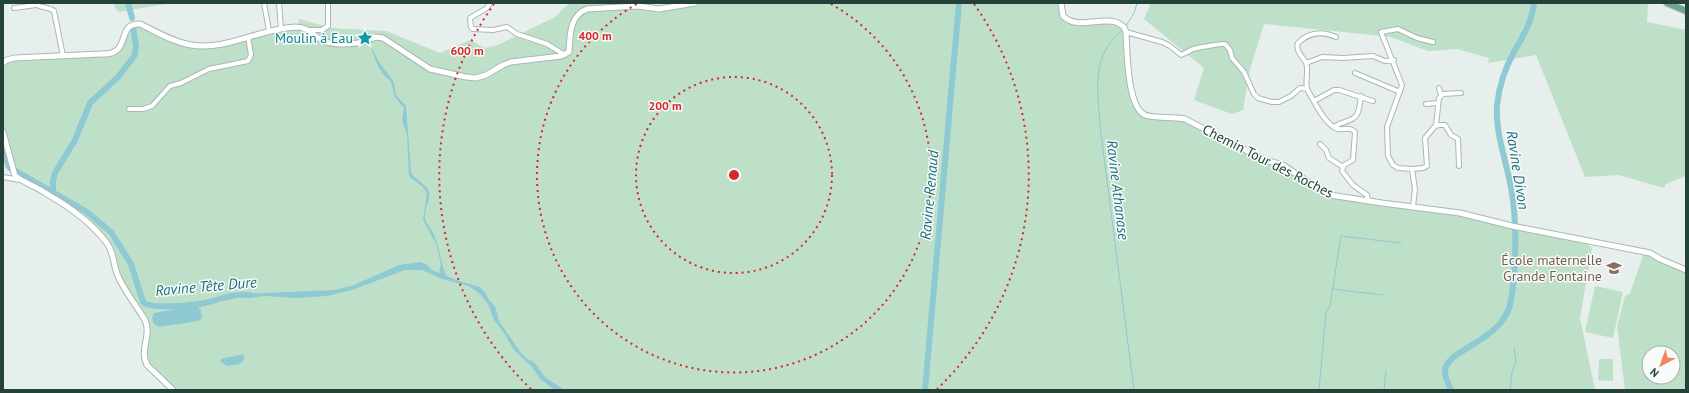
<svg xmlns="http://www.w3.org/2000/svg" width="1689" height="393" font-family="'PT Sans',sans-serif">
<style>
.green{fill:#bfe0c8;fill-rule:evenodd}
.water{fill:#8ec9d4}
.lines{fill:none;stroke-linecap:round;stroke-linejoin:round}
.stream{stroke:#8ec9d4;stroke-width:1}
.river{stroke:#8ec9d4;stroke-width:6}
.minor-casing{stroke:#a8b8b2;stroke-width:6}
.tertiary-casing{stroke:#a8b8b2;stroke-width:7}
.primary-casing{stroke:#c2cac8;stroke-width:8}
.minor{stroke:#fff;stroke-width:4}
.tertiary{stroke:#fff;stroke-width:5}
.primary{stroke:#6aa596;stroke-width:6}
.ring{fill:none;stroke:#d62828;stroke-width:2;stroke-dasharray:2 4}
.labels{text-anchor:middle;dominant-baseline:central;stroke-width:3;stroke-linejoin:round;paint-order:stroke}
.culture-label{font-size:14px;fill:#0d838f;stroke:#f7fbf9;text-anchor:end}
.street-label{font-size:14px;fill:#24423a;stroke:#f7fbf9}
.education-label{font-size:14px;fill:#785e54;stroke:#f7fbf9;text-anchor:end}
.water-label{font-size:15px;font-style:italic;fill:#1c6f80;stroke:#f7fbf9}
.centre{fill:#d62828;stroke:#f7fbf9;stroke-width:2}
.ring-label{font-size:12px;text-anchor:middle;font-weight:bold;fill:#d62828;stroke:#f7fbf9;stroke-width:3;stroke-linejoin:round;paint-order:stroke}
</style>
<rect width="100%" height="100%" fill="#e6efeb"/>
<path class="green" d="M113 3H172L118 12Z
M569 3H625V6L649 8 695 3H1061V11L1069 20 1109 21 1124 27 1132 93 1143 114 1177 117 1239 147 1283 165 1324 192 1460 213 1583 241 1592 248 1580 318 1595 390H173L147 365 145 321 125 292 109 246 83 219 15 176 3 132V63L7 60 116 50 127 30 135 24 173 40 205 46 269 31 298 27 299 19 331 28 386 31 440 53 470 40 485 48 498 45 555 17Z
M1149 3H1648L1647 22 1686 30V176L1666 184 1664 188 1619 175 1585 177 1536 55 1488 63 1489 58 1457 49 1428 51 1391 37 1264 24 1250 69 1243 110 1232 114 1194 100 1204 68 1144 19 1150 6Z
M1644 253 1686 272V390H1625L1617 326 1625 296 1630 293ZM1649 353H1673V377H1649Z
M1595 286 1623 292 1613 338 1585 332Z
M1599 359H1613V381L1598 380Z"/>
<path class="water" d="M370 44 379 62 394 82 396 95 406 106 411 172C415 180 424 182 428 190 432 199 424 208 425 217 425 223 430 226 432 231 439 244 440 259 445 273L447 276 456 280 480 287 485 292 489 300 495 306 499 321 521 353 526 358 535 363 545 377 564 390H555L540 379 532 367 514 350 504 333 494 320 488 304 480 294 469 286 442 279 422 270H405L352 290 327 296 296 298 265 296 249 298 241 294 335 290 354 285 399 265 420 262 426 264 432 270 439 273 441 264 436 244 423 220 427 193 422 186 411 178 409 175 407 135 402 120 404 108 395 97 391 82 383 74 377 64Z
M194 306H197L201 310 202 318 198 321 159 327 154 324 152 318 154 313Z
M244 354V360L240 364 227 366 220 361 221 359Z"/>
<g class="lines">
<path class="stream" d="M1126 26 1134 13 1137 3
M1123 30C1090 56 1098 89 1100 126L1134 390
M1332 289 1383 295
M1319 390 1326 312 1330 306 1341 236 1401 243
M1384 390 1386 370
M1510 390 1512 372 1516 362 1514 347"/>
<path class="river" d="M128 3 132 18
M3 144 8 165 10 168
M16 171 87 212 111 232 131 264 143 302C151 310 198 305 209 302 223 298 234 294 249 295
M53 191V181L55 173 75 140 90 103 118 77 135 55 136 46 133 27
M925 390 959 3
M1451 390C1449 384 1444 377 1445 370 1448 348 1505 341 1511 300 1516 270 1517 223 1512 194 1508 164 1495 136 1497 105 1499 86 1506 66 1515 50 1524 34 1532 22 1534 3"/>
<g class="minor-casing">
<path id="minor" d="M35 3C40 9 48 6 54 11L63 56
M264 3 269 31
M279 3 281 29
M490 3 487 8 470 18 471 27 473 29 493 30 507 27 517 34 547 44 565 55
M14 8 36 5
M309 30H322L328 26V3
M1126 32 1162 42 1170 46 1181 55C1186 53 1189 51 1193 49 1197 48 1223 43 1225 44L1230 50 1232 58 1244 72 1254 94 1258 98 1272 102H1279L1291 96 1300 88 1307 89C1314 101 1323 121 1335 128 1342 132 1349 125 1355 132L1353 160 1344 165 1342 171 1353 185 1367 195 1368 200
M1306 63 1322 57 1343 58 1373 56 1385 61 1394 60
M1355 73 1400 92
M1439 88 1441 95
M1307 89C1305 81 1309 69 1306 63 1303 57 1295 51 1298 43 1309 32 1322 31 1336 37
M1314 101 1334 90H1339L1373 101
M1426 104 1437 103
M129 109H143L152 106 170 86 181 83 209 69 248 61 251 55 248 37
M1435 126 1439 125H1445L1451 135 1458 139 1459 166
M1334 127C1341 121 1355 122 1358 112 1360 107 1360 102 1361 96
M1320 144 1326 150 1329 158 1343 167
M1412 169 1423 168 1427 166 1425 138 1436 125 1439 98 1443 94 1461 93
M3 177 20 180
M1413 206 1415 189 1412 169 1398 168 1393 165 1388 156 1387 127 1402 85 1381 32 1398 29 1417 38 1433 42"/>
</g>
<g class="tertiary-casing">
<path id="tertiary" d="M1061 3 1063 16C1077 30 1099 17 1116 22 1119 23 1121 25 1124 27L1126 32C1127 50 1127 107 1145 115 1156 119 1172 116 1185 119L1265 160 1283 165 1319 189 1330 195 1382 203 1460 213 1512 226 1650 253 1660 259 1686 270
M3 63 7 60 14 58 101 54C107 54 112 54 117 50 127 41 121 23 140 24 157 32 173 42 191 45 227 51 261 28 296 27 307 27 312 34 320 39 326 43 334 44 341 44 348 44 356 44 362 42 370 39 374 36 383 38L430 69 466 77 476 78 486 75 503 65 511 62 561 56 569 52C570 36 569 16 587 9L638 6 659 9 695 3
M3 132 15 176C25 183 37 187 47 194 68 206 91 222 106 242 114 251 113 265 118 276 125 292 136 305 145 320 152 335 139 350 147 365L173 390"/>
</g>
<g class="primary-casing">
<path id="primary" d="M1667 3 1686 11"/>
</g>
<use href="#minor" class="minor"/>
<use href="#tertiary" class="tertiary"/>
<use href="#primary" class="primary"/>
</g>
<g class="ring">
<circle cx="734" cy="175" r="98"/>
<path d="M831 4A197 197 0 1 1 637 4"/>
<path d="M531 389A295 295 0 0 1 494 4M974 4A295 295 0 0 1 937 389"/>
</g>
<defs>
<g id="sight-bare" transform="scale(1.2)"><path d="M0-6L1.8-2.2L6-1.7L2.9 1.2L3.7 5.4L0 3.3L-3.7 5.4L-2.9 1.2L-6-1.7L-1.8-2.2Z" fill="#0f9aa8" stroke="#f7fbf9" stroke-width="2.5" paint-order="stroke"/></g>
<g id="school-bare" transform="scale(1.2)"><path d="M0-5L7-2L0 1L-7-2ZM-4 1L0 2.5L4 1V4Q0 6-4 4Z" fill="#8d6e63" stroke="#f7fbf9" stroke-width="2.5" paint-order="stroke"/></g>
</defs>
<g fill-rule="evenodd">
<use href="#sight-bare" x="365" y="38"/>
<use href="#school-bare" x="1614" y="268"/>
</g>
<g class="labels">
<g class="culture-label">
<text x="353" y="38">Moulin à Eau</text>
</g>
<g class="street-label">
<text transform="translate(1268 161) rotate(27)">Chemin Tour des Roches</text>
</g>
<g class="education-label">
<text x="1602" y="260">École maternelle<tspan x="1602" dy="16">Grande Fontaine</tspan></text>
</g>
<g class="water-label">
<text transform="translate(1518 170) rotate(81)">Ravine Divon</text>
<text transform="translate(1118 190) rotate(83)">Ravine Athanase</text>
<text transform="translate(929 195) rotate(-85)">Ravine Renaud</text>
<text transform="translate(206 286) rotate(-5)">Ravine Tête Dure</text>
</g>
</g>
<circle cx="734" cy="175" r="6" class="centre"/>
<g class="ring-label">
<text x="595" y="40">400 m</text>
<text x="467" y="55">600 m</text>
<text x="665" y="110">200 m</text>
</g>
<rect width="1689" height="393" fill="none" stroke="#24423a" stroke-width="8"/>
<g transform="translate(1661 365) rotate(221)"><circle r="19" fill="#f7fbf9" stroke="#a3b1ad"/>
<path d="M0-3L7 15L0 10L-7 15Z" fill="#f4845f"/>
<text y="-6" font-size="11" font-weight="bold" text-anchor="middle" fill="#24423a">N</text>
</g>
</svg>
